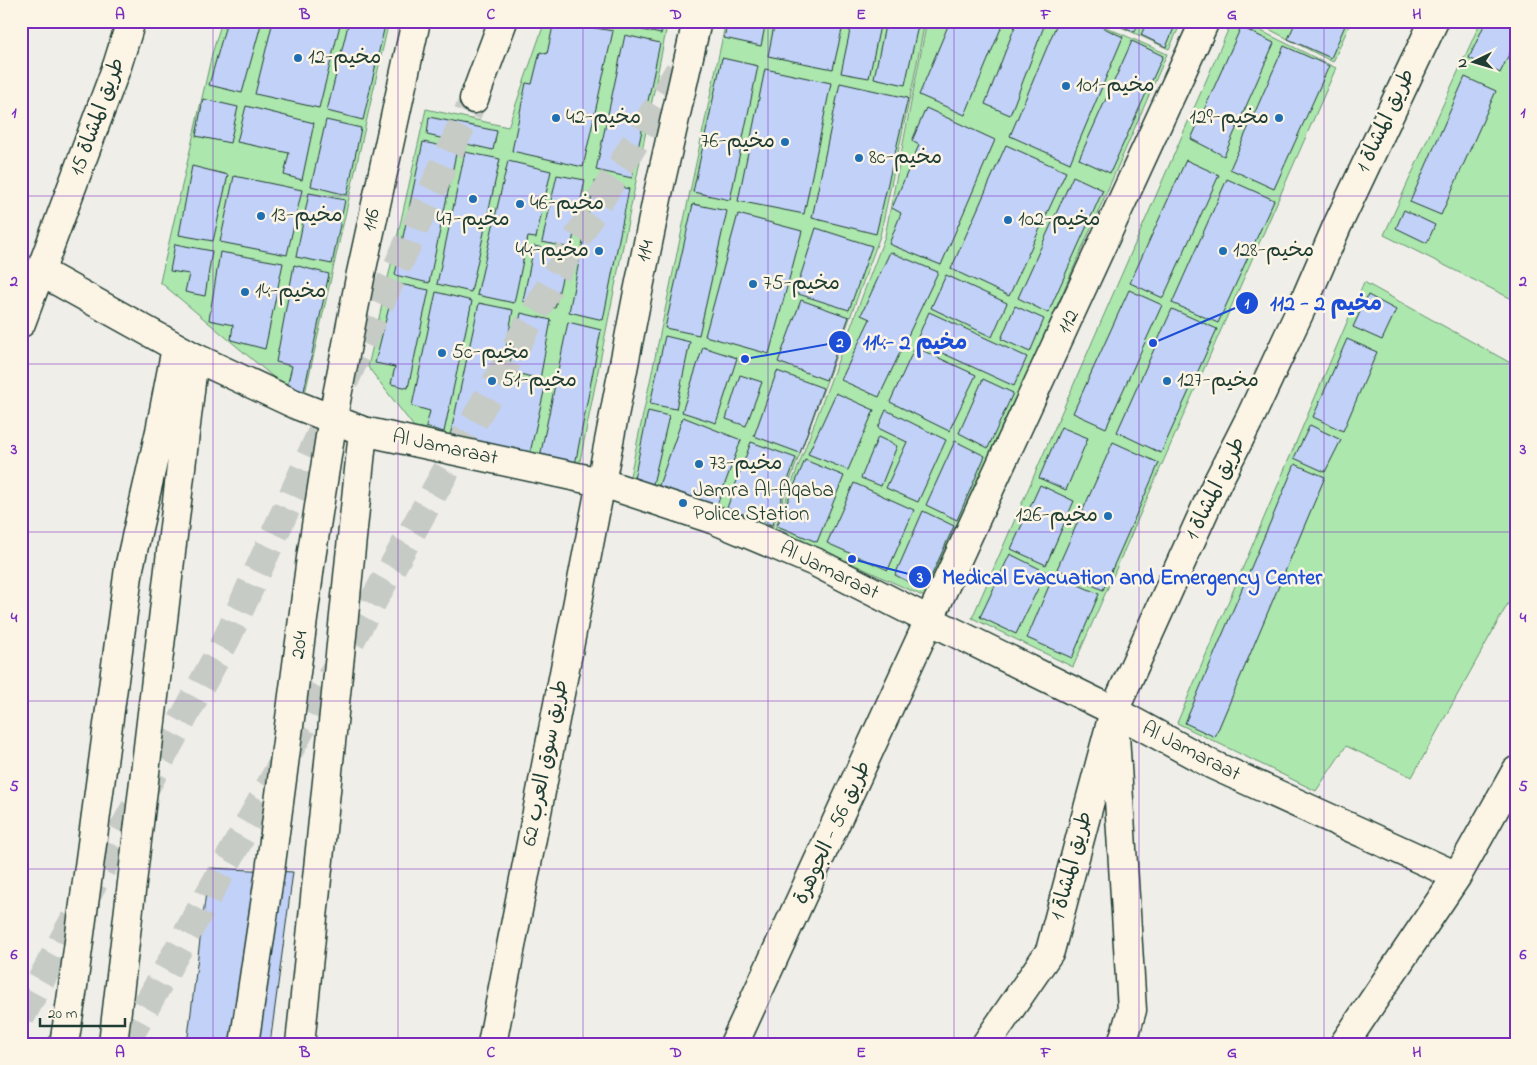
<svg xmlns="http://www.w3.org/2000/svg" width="1537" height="1065" font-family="'Indie Flower','Playpen Sans Arabic',sans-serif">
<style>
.green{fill:#ace7ad;stroke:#669270}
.building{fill:#c2d1f8;stroke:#1f3d34}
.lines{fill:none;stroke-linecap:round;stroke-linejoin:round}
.minor-tunnel{stroke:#c6cbc5;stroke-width:28;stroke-dasharray:28 14;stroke-linecap:butt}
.minor-casing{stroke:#1f3d34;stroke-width:31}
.minor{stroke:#fcf5e5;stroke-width:28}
.grid{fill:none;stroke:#7b2cbf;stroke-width:1;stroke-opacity:0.55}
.poi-dot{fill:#1f6fb2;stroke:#fcf5e5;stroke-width:2}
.labels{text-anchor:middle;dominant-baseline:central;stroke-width:5;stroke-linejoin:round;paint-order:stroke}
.poi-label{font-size:21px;fill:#1f3d34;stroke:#fcf5e5;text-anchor:start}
.street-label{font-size:21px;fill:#1f3d34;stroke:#fcf5e5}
.leader{fill:none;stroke:#1d4ed8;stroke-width:2}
.callout-dot{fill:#1d4ed8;stroke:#fcf5e5;stroke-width:2}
.mark-label{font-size:15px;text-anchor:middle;font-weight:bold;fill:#fff}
.callout-label{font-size:22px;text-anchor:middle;font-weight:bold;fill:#1d4ed8;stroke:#fcf5e5;stroke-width:5;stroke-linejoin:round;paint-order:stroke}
.neatline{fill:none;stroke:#7b2cbf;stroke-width:2}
.grid-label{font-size:16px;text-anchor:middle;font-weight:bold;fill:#7b2cbf}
</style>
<rect width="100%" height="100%" fill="#f0eee9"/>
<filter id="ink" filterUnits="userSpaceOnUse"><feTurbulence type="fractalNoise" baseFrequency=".02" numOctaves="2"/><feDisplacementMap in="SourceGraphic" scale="10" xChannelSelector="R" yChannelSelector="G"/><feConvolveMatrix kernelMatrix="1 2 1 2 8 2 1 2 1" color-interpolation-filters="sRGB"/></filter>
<g filter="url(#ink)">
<path class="green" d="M222 21H389L303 402 160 282 212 54Z
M545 21H668L578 471 418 432 368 367 426 109 508 127Z
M726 21H925L913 83 880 236 773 527 629 481Z
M927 21H1092L1167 54 929 599 775 528 885 236Z
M1108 21H1182L1169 49Z
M1232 21H1241L1336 68 1073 667 972 618Z
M1253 21H1351L1333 62Z
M1481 21H1516V301L1384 235Z
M1364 282 1516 366V589L1412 777 1346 746 1316 791 1177 723Z"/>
<path class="building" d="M227 21H262L242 93 209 85Z
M273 21H341L319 108 255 94Z
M349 21H386L363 120 327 111Z
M554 21 613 31 583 167 512 151 526 83 532 84 540 52 547 54Z
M624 21H664L661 34 623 26Z
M728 21H766L761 46 724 38Z
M775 21H844L833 69 768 56Z
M852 21H881L869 78 841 73Z
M886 21H919L905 85 874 78Z
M950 21H1004L965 115 919 95Z
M1017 21H1046L1010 115 985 104Z
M1058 21H1089L1123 37 1070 163 1010 136Z
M1111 21H1139L1135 32Z
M1147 21H1177L1166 47 1141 35Z
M1296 21H1347L1331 58 1288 39Z
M1486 21H1516V40L1500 73 1469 58Z
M1241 27 1274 43 1224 156 1191 139Z
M625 35 660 43 632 178 596 170Z
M1132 41 1163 56 1110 173 1079 159Z
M1284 46 1329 66 1274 189 1230 169Z
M722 58 758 66 730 200 693 192Z
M765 69 831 83 804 214 738 201Z
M1465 77 1496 91 1441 215 1410 202Z
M840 83 908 98 876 234 812 218Z
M203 99 238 107 230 143 196 136Z
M246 106 314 123 302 180 284 175 289 153 237 142Z
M926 108 995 140 941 265 889 244 901 213 892 208 919 145 912 141Z
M429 117 497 131 493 150 427 135Z
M326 120 361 128 347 195 311 186Z
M423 142 457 149 429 283 395 275Z
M1006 145 1066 172 1009 296 951 269Z
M465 152 500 159 471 292 437 284Z
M1186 160 1219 175 1163 298 1130 283Z
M508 161 551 171 536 238 528 237 514 303 477 295Z
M192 166 228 175 213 241 179 235Z
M557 175 585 180 571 248 542 242Z
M234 176 302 190 287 255 220 242Z
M1073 176 1103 190 1048 313 1018 298Z
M1227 179 1274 200 1218 323 1172 303Z
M595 181 629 189 603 320 569 312Z
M309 193 345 200 332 264 296 257Z
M693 204 727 211 699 335 665 328Z
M1404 210 1435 225 1427 243 1396 228Z
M738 214 802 231 769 354 705 336Z
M816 228 872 246 849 310 795 293Z
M175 244 212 251 205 296 185 292 189 274 170 271Z
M534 246 568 253 555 308 523 301Z
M220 252 283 263 265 349 231 340 233 325 209 320Z
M890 252 938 272 879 397 841 380 870 319 861 315Z
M294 265 329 274 304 391 287 387 292 366 276 362Z
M946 275 1007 303 992 337 931 308Z
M395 283 429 290 408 388 391 384 395 367 375 363Z
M1129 290 1162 305 1106 428 1073 413Z
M436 292 472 301 444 432 426 427 430 411 412 406Z
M1368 295 1396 310 1382 340 1353 327Z
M801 300 849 317 826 380 778 362Z
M479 303 513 310 501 376 545 387 529 457 450 436Z
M1015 306 1044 319 1030 352 1001 339Z
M1172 309 1217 329 1161 453 1117 432Z
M929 312 1027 357 1014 386 916 341Z
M521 313 551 320 540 379 508 371Z
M568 322 601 330 575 465 540 457Z
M665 336 690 342 676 409 650 404Z
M1347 339 1377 352 1343 431 1313 417Z
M703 347 737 358 716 423 682 412Z
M915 347 976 375 949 431 890 402Z
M777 371 823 388 800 453 754 436Z
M740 375 762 382 746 426 726 419Z
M983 379 1013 393 988 448 959 433Z
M836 393 874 410 848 470 808 454Z
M886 410 946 440 918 502 886 488 907 442 878 428Z
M648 411 669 416 653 484 634 479Z
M683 417 741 440 716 508 658 488Z
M1310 425 1341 440 1325 472 1294 458Z
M1061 427 1088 438 1066 490 1039 478Z
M878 437 897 446 881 486 861 478Z
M955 441 985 456 957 520 926 505Z
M751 442 796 458 772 525 727 508Z
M1113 442 1159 463 1103 590 1057 569Z
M805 460 844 476 817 542 777 526Z
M1295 464 1325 477 1215 737 1185 723Z
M854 483 914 510 888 570 827 543Z
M1040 485 1074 501 1046 565 1011 549Z
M923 511 954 526 925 590 895 575Z
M1010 554 1046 572 1016 634 980 617Z
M1054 574 1099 594 1072 658 1027 638Z
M209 868 293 872 270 1044H187Z"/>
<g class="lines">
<path class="minor-tunnel" d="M21 1017 227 638 474 99
M125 1044 571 248 687 57"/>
<g class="minor-casing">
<path id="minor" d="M474 99 503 21
M41 272 194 357 299 406 363 431 600 482 715 520 815 562 909 610 1114 711 1213 765 1457 876
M21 323 117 66 131 21
M1115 735 1132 1010 1122 1044
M64 1044 71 1001 129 568 160 431 176 348
M113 1044 194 357
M244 1044 270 871 311 558 334 411 361 273 416 21
M300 1044 363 431
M492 1044 638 292 659 189 697 21
M734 1044C894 704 1051 363 1205 21
M986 1044 1050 951 1114 711 1216 485 1250 418 1302 307 1337 226 1434 21
M1344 1044 1457 876 1516 771"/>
</g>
<use href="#minor" class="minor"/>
</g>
</g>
<path class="grid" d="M213 21V1044M398 21V1044M583 21V1044M768 21V1044M954 21V1044M1139 21V1044M1324 21V1044M21 196H1516M21 364H1516M21 532H1516M21 701H1516M21 869H1516"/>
<g class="poi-dot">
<circle cx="298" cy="58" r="5"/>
<circle cx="1066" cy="86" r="5"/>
<circle cx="556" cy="118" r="5"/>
<circle cx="1279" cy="118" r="5"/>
<circle cx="785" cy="142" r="5"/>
<circle cx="859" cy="158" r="5"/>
<circle cx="473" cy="199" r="5"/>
<circle cx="520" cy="204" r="5"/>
<circle cx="261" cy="216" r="5"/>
<circle cx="1008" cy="220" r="5"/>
<circle cx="599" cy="251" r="5"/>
<circle cx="1223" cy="251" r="5"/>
<circle cx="753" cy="284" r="5"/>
<circle cx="245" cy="292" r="5"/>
<circle cx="442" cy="353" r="5"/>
<circle cx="492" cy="381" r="5"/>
<circle cx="1167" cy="381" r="5"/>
<circle cx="699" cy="464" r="5"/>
<circle cx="683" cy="503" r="5"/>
<circle cx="1108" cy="516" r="5"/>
</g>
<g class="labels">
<g class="poi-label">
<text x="308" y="58">مخيم-12</text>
<text x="1076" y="86">مخيم-101</text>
<text x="566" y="118">مخيم-42</text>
<text x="1269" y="118" text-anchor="end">مخيم-129</text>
<text x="775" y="142" text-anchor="end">مخيم-76</text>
<text x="869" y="158">مخيم-80</text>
<text x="530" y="204">مخيم-46</text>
<text x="271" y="216">مخيم-13</text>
<text x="473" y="220" text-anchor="middle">مخيم-47</text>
<text x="1018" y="220">مخيم-102</text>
<text x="589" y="251" text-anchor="end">مخيم-44</text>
<text x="1233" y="251">مخيم-128</text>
<text x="763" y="284">مخيم-75</text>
<text x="255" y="292">مخيم-14</text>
<text x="452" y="353">مخيم-50</text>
<text x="502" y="381">مخيم-51</text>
<text x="1177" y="381">مخيم-127</text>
<text x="709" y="464">مخيم-73</text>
<text x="693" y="491">Jamra Al-Aqaba<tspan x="693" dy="24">Police Station</tspan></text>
<text x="1098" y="516" text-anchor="end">مخيم-126</text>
</g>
<g class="street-label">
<text transform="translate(98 117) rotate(-70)">طريق المشاة 15</text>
<text transform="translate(1386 121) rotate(-65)">طريق المشاة 1</text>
<text transform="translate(372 220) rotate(-78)">116</text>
<text transform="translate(646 251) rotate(-79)">114</text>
<text transform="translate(1069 322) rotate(-65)">112</text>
<text transform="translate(445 448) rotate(12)">Al Jamaraat</text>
<text transform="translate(1216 489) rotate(-64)">طريق المشاة 1</text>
<text transform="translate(829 571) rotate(26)">Al Jamaraat</text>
<text transform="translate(300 645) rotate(-83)">204</text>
<text transform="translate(1191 752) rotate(27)">Al Jamaraat</text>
<text transform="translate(546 763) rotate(-79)">طريق سوق العرب 62</text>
<text transform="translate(833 833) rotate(-65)">طريق 56 - الجوهرة</text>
<text transform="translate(1072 866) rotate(-75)">طريق المشاة 1</text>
</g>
</g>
<path class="leader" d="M1153 343L1247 303M745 359L840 342M852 559L920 577"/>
<g class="callout-dot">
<circle cx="1153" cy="343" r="5"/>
<circle cx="745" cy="359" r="5"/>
<circle cx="852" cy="559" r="5"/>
<circle cx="1247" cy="303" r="12"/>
<circle cx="840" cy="342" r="12"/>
<circle cx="920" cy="577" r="12"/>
</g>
<g class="mark-label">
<text x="1247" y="308">1</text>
<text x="840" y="347">2</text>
<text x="920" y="582">3</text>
</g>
<g class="callout-label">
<text x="1326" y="310">مخيم 2 - 112</text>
<text x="915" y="349">مخيم 2 -114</text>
<text x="1132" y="584">Medical Evacuation and Emergency Center</text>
</g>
<rect width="1537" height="1065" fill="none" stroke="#fcf5e5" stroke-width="55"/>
<g transform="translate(1474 62) rotate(265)" stroke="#fcf5e5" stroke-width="4" paint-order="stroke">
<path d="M0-4L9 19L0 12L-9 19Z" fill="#1f3d34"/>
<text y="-8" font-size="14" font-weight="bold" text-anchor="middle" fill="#1f3d34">N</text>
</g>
<path d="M40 1018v8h85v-8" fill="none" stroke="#1f3d34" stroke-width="2.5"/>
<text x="48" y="1018" font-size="15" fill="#1f3d34" stroke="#fcf5e5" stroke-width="4" paint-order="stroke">20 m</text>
<rect x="28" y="28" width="1482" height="1010" class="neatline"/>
<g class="grid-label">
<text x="120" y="19">A</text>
<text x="305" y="19">B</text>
<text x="491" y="19">C</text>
<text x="676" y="19">D</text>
<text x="861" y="19">E</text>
<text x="1046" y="19">F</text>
<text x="1232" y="19">G</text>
<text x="1417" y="19">H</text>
<text x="14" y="117">1</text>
<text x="1523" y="117">1</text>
<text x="14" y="286">2</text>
<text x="1523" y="286">2</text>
<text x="14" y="454">3</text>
<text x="1523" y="454">3</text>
<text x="14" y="622">4</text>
<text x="1523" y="622">4</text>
<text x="14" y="791">5</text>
<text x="1523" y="791">5</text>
<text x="14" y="959">6</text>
<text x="1523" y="959">6</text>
<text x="120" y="1057">A</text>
<text x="305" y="1057">B</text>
<text x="491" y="1057">C</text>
<text x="676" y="1057">D</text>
<text x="861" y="1057">E</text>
<text x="1046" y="1057">F</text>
<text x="1232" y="1057">G</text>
<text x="1417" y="1057">H</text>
</g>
</svg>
